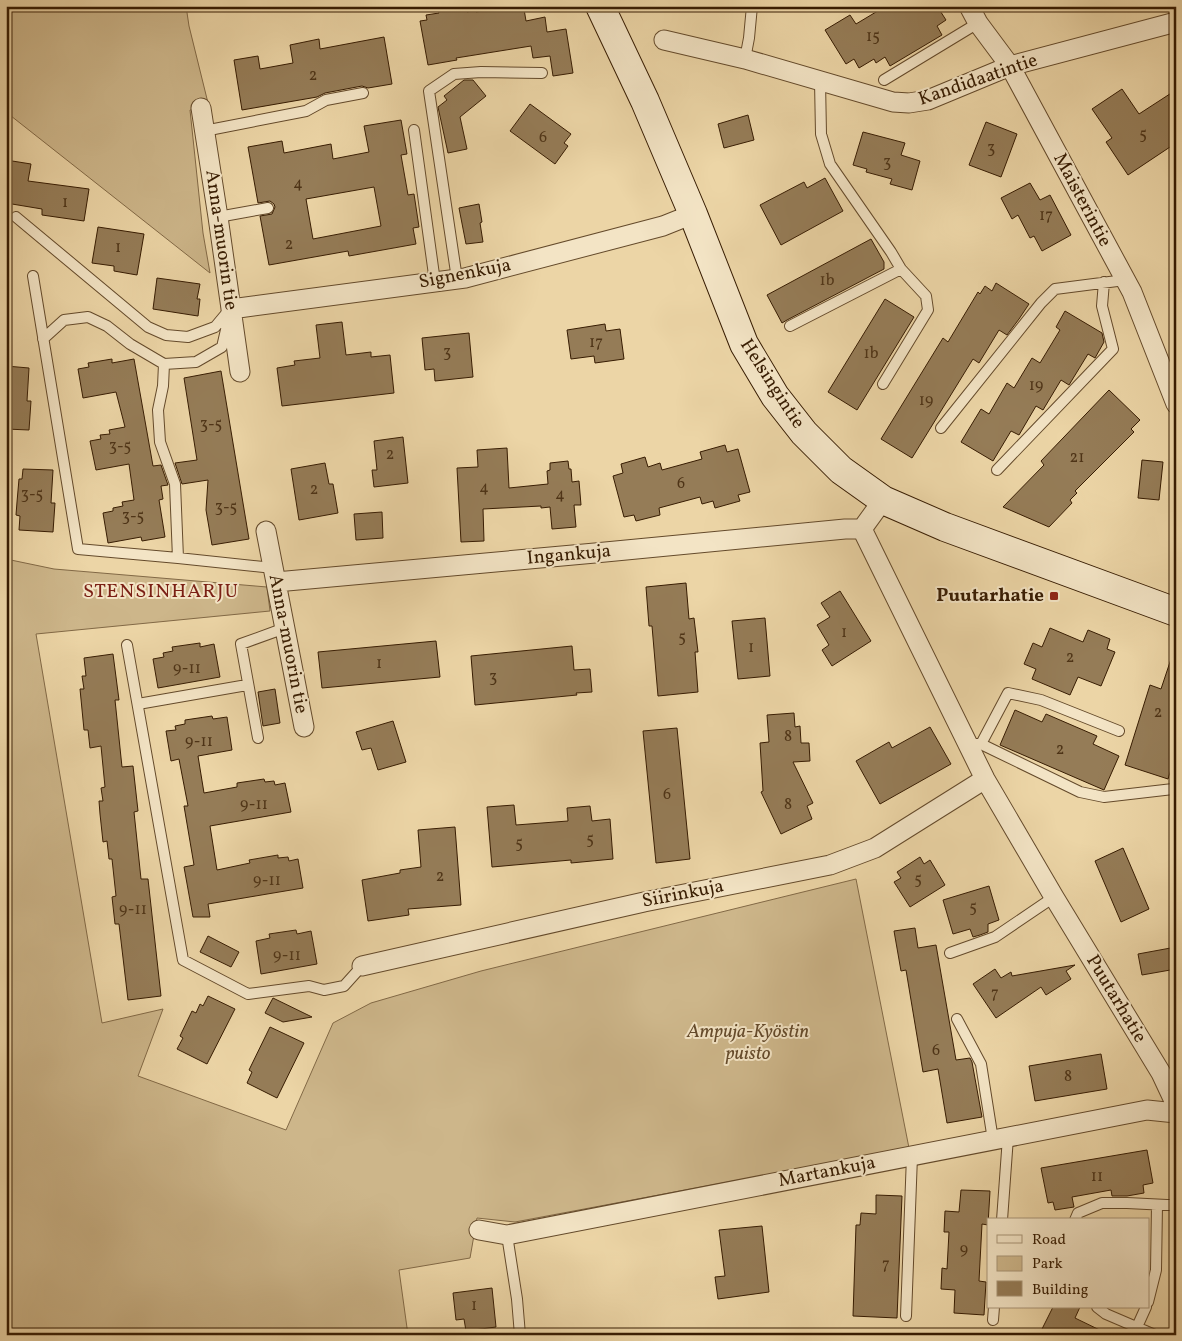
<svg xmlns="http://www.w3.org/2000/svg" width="1182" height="1341" font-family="Vollkorn,serif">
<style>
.green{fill:#cdb68a;stroke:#826946}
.building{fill:#957c57;stroke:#371c02;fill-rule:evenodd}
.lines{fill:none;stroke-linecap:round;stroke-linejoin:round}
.lane-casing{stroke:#644a2b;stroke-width:12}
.street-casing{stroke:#644a2b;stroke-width:21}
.secondary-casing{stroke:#371c02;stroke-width:30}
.lane{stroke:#f3e4c5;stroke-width:10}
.street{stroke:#f3e4c5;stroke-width:19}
.secondary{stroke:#f3e4c5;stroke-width:28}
.poi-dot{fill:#8f2418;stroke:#f3e4c5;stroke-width:2}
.labels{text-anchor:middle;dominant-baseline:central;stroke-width:4;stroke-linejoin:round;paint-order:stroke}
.number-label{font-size:16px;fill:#4e3417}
.street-label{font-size:19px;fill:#371c02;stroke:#f3e4c5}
.poi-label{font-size:19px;font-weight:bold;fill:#371c02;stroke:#f3e4c5;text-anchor:end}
.park-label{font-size:19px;font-style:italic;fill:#644a2b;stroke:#f3e4c5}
.neighbourhood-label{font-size:20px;letter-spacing:1px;fill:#7a1f14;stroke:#f3e4c5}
</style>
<rect width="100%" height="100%" fill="#ecd5a6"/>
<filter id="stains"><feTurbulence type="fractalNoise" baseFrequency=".004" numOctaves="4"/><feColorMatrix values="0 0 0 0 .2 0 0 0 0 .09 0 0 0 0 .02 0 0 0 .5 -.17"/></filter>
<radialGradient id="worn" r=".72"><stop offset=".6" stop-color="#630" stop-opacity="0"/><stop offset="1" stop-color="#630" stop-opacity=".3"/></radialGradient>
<path class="green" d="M6 6H186L189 26 209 107 190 110 203 233 210 273 6 112Z
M6 559 54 569 267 587 270 611 36 634 102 1023 163 1009 138 1076 286 1130 333 1023 371 1003 481 971 856 879 909 1148 515 1222 477 1218 470 1258 399 1270 408 1335H6Z"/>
<path class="building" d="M462 6H466L467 12 476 10V12L514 6 515 11 524 9 526 21 545 17 547 32 566 29 573 73 553 76 550 56 533 58 531 46 456 58 457 60 428 65 420 21 427 20 426 15 439 13 438 10Z
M886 6H937L946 20 937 26 942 35 890 66 885 57 876 63 874 59 859 68 854 59 846 64 825 30 850 15 856 24Z
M384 37 392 84 368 88 362 86 325 93 317 97 242 110 234 60 258 56 260 69 293 63 290 45 319 39 320 49Z
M464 80H473L486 96 460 117 467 149 448 153 438 107 447 100 444 96Z
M1122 89 1139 114 1176 90V143L1128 175 1106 142 1112 138 1092 109Z
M530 104 571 134 564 143 568 146 555 164 510 131Z
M748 115 754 140 724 148 718 124Z
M401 120 407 154 401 155 408 195 414 194 419 227 413 228 416 244 349 256 348 251 269 265 260 216 272 214 275 207 274 204 270 201 258 203 248 147 282 141 284 153 331 144 333 159 369 152 364 126ZM374 187 381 226 313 239 306 199Z
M986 122 1017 134 1001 177 969 165Z
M863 132 905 143 901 155 920 161 912 190 890 184 892 179 866 172 867 169 853 165Z
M6 160 31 164 28 181 89 189 84 221 42 215V209L6 203Z
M825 178 843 211 781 245 760 205 804 182 807 188Z
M1030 183 1040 200 1050 195 1071 235 1042 251 1034 236 1030 238 1018 215 1012 219 1001 198Z
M479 204 482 222 480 223 483 242 466 244 459 208Z
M98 227 144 234 137 275 114 271V266L92 263Z
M871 239 884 262V269L787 320 782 323 767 295Z
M157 278 200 284 197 299H200L198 316 153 309Z
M996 283 1029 304 1019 319 1007 335 999 330 979 363 973 359 912 458 881 439 943 338 948 342 978 292 980 294 985 286 992 291Z
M885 299 914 317 857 410 828 392Z
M1065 311 1102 333 1104 342 1095 358 1088 354 1069 385 1061 380 1043 410 1036 406 1019 435 1011 431 993 461 961 442 981 409 989 414 1007 383 1014 388 1032 358 1040 363 1060 330 1056 327Z
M342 322 346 355 371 352V357L390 355 394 393 282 406 277 368 295 365 294 361 320 358 316 325Z
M605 324 606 331 620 329 624 359 595 363 594 356 571 359 567 330Z
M469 333 473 377 435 381 434 369 425 370 422 338Z
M112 359V363L134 359 153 466 161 465 168 485 161 486 163 499 159 500 165 537 142 541 141 537 108 543 103 513 113 511V508L123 506 122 502 134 500 129 464 96 470 90 441 101 439 100 435 110 434 109 430 125 427 116 392 83 398 78 369 89 367 88 363Z
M6 366 29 368 27 401H31L29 430 6 429Z
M221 371 249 539 212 545 206 510 208 480 182 484 175 463 197 460 184 378Z
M1109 390 1140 420 1131 429 1134 432 1075 491 1077 493 1070 500 1072 503 1049 527 1003 507 1044 465 1041 461Z
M403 437 408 483 374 487 372 470H377L374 441Z
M725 445 727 452 738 449 750 492 738 495 740 501 715 508 713 501 702 504 700 497 659 508 660 515 636 521 634 515 624 517 613 476 623 473 621 464 645 457 648 467 660 463 662 470 702 459 700 452Z
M507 448 509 488 548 484 547 471 550 470V463L568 461 569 469H571L572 482 579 481 581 505H574L576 527 552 529 550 507 541 508V506L483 509 484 541 461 542 457 468 478 467 477 450Z
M1142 460 1163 462 1159 500 1138 498Z
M325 463 329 484H333L338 513 299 520 291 469Z
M23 469 53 470 51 503H55L53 532 19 530 20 516 16 515 17 502 19 479H22Z
M382 512 383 538 356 540 354 514Z
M686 583 689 619 694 618 698 652H695L698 692 658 696 652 626H649L646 587Z
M840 591 871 641 832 666 822 650 829 645 817 625 830 617 821 603Z
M765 618 770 676 738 679 732 621Z
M1050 628 1083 642 1088 630 1110 639 1107 649 1115 652 1101 686 1078 677 1070 695 1032 679 1036 669 1024 664 1033 643 1042 647Z
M436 641 440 677 322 688 318 652Z
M200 643V647L214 644 220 677 158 688 153 659 164 657 163 653 173 651 172 647Z
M572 646 574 670 590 669 592 692 576 693 577 695 475 705 471 656Z
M113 654 119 700H115L122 767 133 766 138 811 134 812 141 879H148L161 996 128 1000 119 924H115L112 897 116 896 112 859H109L107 841 103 842 100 814 99 801H103L101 788 105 787 101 746 90 748 88 730H84L80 689H84L82 676H86L84 658Z
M1172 656H1176V753L1168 779 1125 765 1150 685 1161 689Z
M275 689 280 723 263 726 258 692Z
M1015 710 1042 722 1046 714 1097 736 1093 744 1119 756 1104 790 1000 745Z
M794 713 795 727 800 726 801 743H809L810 761 793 762 813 803 807 806 812 819 781 834 761 792 763 791 760 743 769 742 767 715Z
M212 716 213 719 227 717 232 750 198 756 204 793 237 787V783L264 779 265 782 274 781 275 785 285 783 291 812 210 826 217 870 250 863 249 860 278 855V858L288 857 289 861 298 859 303 888 208 904 210 917H193L184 867 194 865 184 806H188L179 759 171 761 166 731 176 730 175 726 185 724V720Z
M393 721 406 762 378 770 371 748 362 750 356 732Z
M930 727 951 764 880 804 856 761 889 742 892 748Z
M677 728 690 859 656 863 643 731Z
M514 805 516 825 568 821 567 808 590 806 592 821 610 819 613 859 571 863V860L492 867 487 807Z
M455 827 461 905 408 909 409 915 368 921 362 880 400 873V870L421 867 418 830Z
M1123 848 1149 909 1121 922 1095 861Z
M920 857 924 864 930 860 945 885 910 907 894 882 901 878 897 872Z
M989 886 999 920 988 924V932L980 935 973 937 970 929 953 934 943 900Z
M915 928 918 948 936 945 956 1060 970 1058 972 1062 982 1117 947 1123 938 1069 923 1072 906 970 901 971 894 931Z
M296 930 297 934 311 931 317 964 261 974 256 941 270 938 269 934Z
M208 936 239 952 231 967 200 952Z
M1176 947V969L1142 975 1138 954Z
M1075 965 1066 971 1071 979 1046 995 1041 987 996 1018 973 984 995 969 1001 978 1011 972 1012 976Z
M208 996 235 1009 207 1064 177 1049 183 1038 180 1036 192 1011 196 1013 200 1004 203 1006Z
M273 998 312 1017 283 1022 265 1013Z
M270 1027 304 1043 277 1098 247 1083 252 1072 249 1070Z
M1101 1054 1107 1089 1035 1101 1029 1066Z
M1147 1150 1153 1183 1143 1185 1144 1193 1127 1196H1112L1111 1190 1072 1197 1074 1207 1055 1210 1053 1202 1048 1203 1041 1168Z
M961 1190 990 1191 988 1225 982 1224 979 1281 986 1282 984 1315 954 1313 955 1290 941 1289 942 1268 947 1269 949 1232H944L945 1211 959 1212Z
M876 1195 902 1196 897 1318 853 1316 856 1225H860L861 1213 876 1214Z
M762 1226 769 1292 718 1299 715 1277 725 1276 719 1230Z
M492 1288 496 1327 466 1331 464 1319 456 1320 453 1293Z
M1053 1307H1080L1075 1318 1110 1335H1039Z"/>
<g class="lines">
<g class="lane-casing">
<path id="lane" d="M745 59 749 38 752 6
M884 80 978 23
M820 81 821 134 830 164 891 252 901 269 926 296 928 310 883 384
M414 130 435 282
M204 131 306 111 326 100 363 93
M16 217 148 327 166 335 188 337 215 327 230 309
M218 217 268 208
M33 276 78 549 178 558 273 568
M457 279 429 91 454 74 481 72 542 73
M790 326 901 269
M43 339 64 320 88 317 107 326 130 344 164 364 163 386 158 410 160 442 175 484 178 558
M164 364 196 362 222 347 228 321
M941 428 1041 303 1055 289 1125 280
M997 470 1113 349 1102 306 1104 282
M127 645 183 960 248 994 309 986 324 990 344 986 362 966
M138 704 247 685
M258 738 241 644 285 628
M968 744H981L1080 792 1104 797 1173 789
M981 744 1008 693 1041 700 1119 731
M950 953 995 937 1054 897
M957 1019 981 1064 993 1140
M1002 1220 1008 1137
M1075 1220 1078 1213 1102 1203H1127L1167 1205H1176
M507 1235 517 1299 520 1335
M1148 1302 1156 1270 1157 1205
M1097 1307 1106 1314 1155 1335
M906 1316 912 1156
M993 1320 994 1307
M1137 1327 1146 1307"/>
</g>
<g class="street-casing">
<path id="street" d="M969 6 978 23 1010 66 1132 292 1176 404
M664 40 745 59 893 102 909 103 928 100 1010 66 1176 22
M201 108 218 217 240 372
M231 309 465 278 663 226 693 214
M883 500 862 529 985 779 1054 897 1161 1073 1176 1105
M266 531 304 727
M276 582 595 553 845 529H862
M362 966 644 902 830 865 875 848 985 779
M479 1230 507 1235 1147 1110 1176 1113"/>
</g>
<g class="secondary-casing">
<path id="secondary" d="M600 6 645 101 693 214 744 344 775 396 804 433 841 470 883 500 945 527 1176 612"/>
</g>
<use href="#lane" class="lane"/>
<use href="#street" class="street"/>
<use href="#secondary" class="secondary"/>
</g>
<rect class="poi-dot" x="1049" y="591" width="10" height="10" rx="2.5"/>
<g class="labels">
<g class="number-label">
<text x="873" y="37">15</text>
<text x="313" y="76">2</text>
<text x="1143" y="135">5</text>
<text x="543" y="138">6</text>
<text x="991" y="149">3</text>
<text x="887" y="163">3</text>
<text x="298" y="184">4</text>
<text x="65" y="203">1</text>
<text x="1046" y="216">17</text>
<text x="289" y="245">2</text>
<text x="118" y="248">1</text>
<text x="827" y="281">1b</text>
<text x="596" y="343">17</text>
<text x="447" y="353">3</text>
<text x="871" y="354">1b</text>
<text x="1036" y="386">19</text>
<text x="926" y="401">19</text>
<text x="211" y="425">3-5</text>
<text x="120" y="447">3-5</text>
<text x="390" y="455">2</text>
<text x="1077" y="458">21</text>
<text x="681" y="484">6</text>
<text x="484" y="488">4</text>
<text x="314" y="490">2</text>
<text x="32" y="495">3-5</text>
<text x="560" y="495">4</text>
<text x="226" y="508">3-5</text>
<text x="133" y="517">3-5</text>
<text x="844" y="633">1</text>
<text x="682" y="638">5</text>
<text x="751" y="648">1</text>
<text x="1070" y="658">2</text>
<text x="379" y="664">1</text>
<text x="187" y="669">9-11</text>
<text x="493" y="678">3</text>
<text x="1158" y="713">2</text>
<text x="788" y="737">8</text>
<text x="199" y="742">9-11</text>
<text x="1060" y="750">2</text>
<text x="667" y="795">6</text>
<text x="254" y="805">9-11</text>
<text x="788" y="805">8</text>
<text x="590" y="840">5</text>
<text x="519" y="844">5</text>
<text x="440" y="877">2</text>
<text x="918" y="880">5</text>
<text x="267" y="881">9-11</text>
<text x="973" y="908">5</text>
<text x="133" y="910">9-11</text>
<text x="287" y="956">9-11</text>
<text x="995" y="994">7</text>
<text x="936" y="1051">6</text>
<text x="1068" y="1077">8</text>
<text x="1097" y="1177">11</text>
<text x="964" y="1250">9</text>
<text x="886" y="1265">7</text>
<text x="474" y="1306">1</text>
</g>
<g class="street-label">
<text transform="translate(978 80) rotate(-19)">Kandidaatintie</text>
<text transform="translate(1082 200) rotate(62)">Maisterintie</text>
<text transform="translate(221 240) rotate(82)">Anna-muorin tie</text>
<text transform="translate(465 274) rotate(-11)">Signenkuja</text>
<text transform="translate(772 384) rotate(57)">Helsingintie</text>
<text transform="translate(569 555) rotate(-5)">Ingankuja</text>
<text transform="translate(288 644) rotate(79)">Anna-muorin tie</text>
<text transform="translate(683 894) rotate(-11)">Siirinkuja</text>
<text transform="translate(1116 999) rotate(59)">Puutarhatie</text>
<text transform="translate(827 1172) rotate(-11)">Martankuja</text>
</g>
<g class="poi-label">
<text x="1044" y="596">Puutarhatie</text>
</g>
<g class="park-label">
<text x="748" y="1032">Ampuja-Kyöstin<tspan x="748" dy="22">puisto</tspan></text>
</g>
<g class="neighbourhood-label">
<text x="161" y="592">STENSINHARJU</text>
</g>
</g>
<rect width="1182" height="1341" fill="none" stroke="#ecd5a6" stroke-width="25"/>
<rect x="8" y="8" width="1167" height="1326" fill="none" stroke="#371c02" stroke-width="2.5"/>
<rect x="12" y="12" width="1157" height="1316" fill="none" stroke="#371c02"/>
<rect x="987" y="1218" width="162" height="90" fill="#f3e4c5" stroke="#a89477"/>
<rect x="997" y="1235" width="25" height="8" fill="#f3e4c5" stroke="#a89477"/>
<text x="1032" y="1244" font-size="15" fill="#371c02">Road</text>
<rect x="997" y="1256" width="25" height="15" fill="#cdb68a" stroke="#a89477"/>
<text x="1032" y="1268" font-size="15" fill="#371c02">Park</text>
<rect x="997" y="1281" width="25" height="15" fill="#957c57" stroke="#a89477"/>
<text x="1032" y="1294" font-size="15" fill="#371c02">Building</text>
<rect width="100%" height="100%" filter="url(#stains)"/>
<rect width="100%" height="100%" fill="url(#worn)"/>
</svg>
